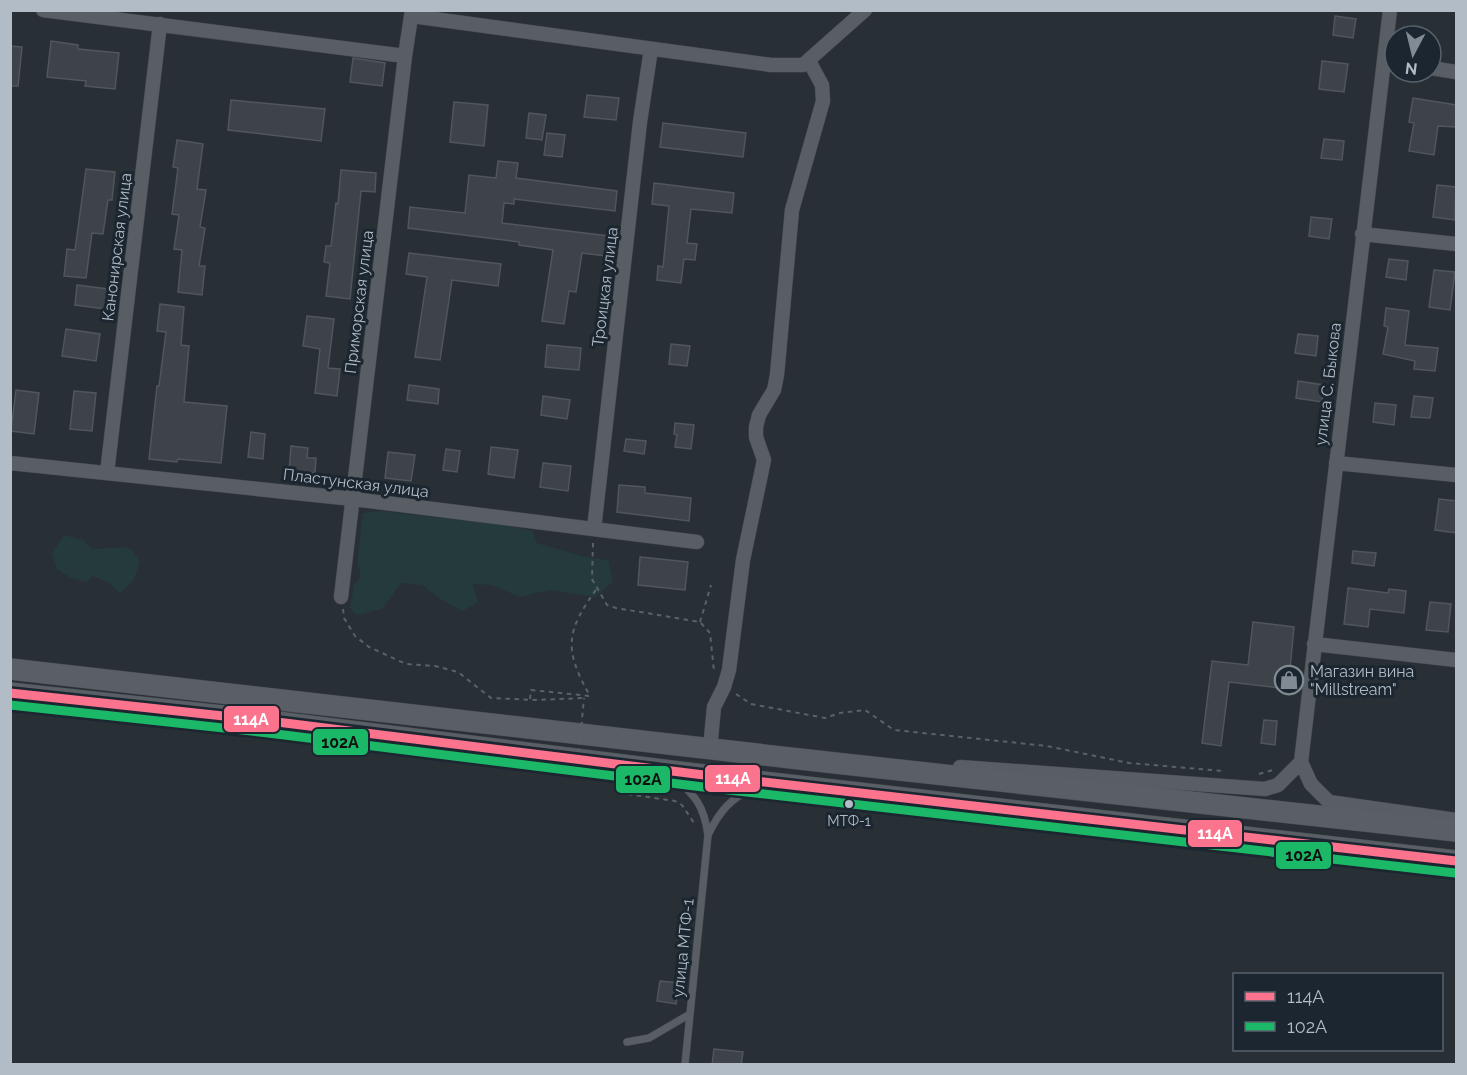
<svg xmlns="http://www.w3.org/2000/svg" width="1467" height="1075" font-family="Raleway,sans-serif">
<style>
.green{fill:#253a3b}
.building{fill:#3d4349;stroke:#50565d;stroke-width:1.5}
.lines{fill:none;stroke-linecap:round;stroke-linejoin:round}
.service-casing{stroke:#464b50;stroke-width:8}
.minor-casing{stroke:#464b50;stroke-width:15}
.primary-casing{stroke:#454c52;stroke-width:22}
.path{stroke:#5b6267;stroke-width:2;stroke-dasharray:4.5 4.5;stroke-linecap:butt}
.service{stroke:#585e64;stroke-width:7}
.minor{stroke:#585e64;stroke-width:14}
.primary{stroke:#5a5f66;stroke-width:21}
.path-bridge{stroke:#5b6267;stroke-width:2;stroke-dasharray:4.5 4.5;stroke-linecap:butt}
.bus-1-casing{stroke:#1b2630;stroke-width:14}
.bus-2-casing{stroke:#1b2630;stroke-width:14}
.bus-1{stroke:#fc738d;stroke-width:9}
.bus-2{stroke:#1ab867;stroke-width:9}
.bus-dot{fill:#b1bcc7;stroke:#1b2630;stroke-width:2}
.labels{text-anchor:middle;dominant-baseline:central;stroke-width:6;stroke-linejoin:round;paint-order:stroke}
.bus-label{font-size:14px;fill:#b1bcc7;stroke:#1b2630}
.street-label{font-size:16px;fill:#b1bcc7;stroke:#1b2630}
.poi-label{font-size:16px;fill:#b1bcc7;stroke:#1b2630;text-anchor:start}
.line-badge{stroke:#1b2630;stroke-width:2}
.badge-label{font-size:16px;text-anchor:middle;font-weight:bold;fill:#fff}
.pale-badge-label{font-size:16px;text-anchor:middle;font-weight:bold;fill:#111}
</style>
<rect width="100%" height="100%" fill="#282f35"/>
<path class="green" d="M383 511C433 519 483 519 532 531L537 543 586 557 608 560 613 582 595 597 551 590 519 597 492 585 473 584 478 602 463 611 442 600 422 585 401 583 382 609 357 615 350 608 354 585 361 576 357 562 363 513Z
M64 535 83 540 93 549 125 547 131 549 140 561 134 580 120 593 107 582 92 576 87 582 71 578 57 569 52 553Z"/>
<path class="building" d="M1335 16 1356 19 1353 38 1333 35Z
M51 41 78 45V49L119 53 115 89 85 86 86 81 47 77Z
M10 46 22 47 18 86H10Z
M353 58 385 63 382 86 350 82Z
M1322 61 1348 64 1344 92 1319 89Z
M587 95 619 98 616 120 584 117Z
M1413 98 1456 105V127L1438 126 1434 155 1409 151 1414 123 1409 122Z
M231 100 325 109 321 141 228 130Z
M454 102 488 105 484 146 450 142Z
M529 113 546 115 542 140 526 138Z
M663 123 746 133 743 157 660 147Z
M547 133 565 135 562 157 544 155Z
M1324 139 1344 141 1342 160 1321 158Z
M177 140 203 144 197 189 206 190 200 227 205 228 199 266H205L202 295 178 292 182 250 174 249 179 215 172 214 178 168 173 167Z
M498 161 518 163 516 178 617 191 615 211 514 199V204L504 203 502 223 617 237 614 257 582 253 576 292 569 291 564 324 542 321 553 250 519 245V242L408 228 410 207 465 213 469 175 496 178Z
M86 169 115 172 112 200H108L103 234 92 233 86 278 64 276 67 249 75 250Z
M341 170 376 173 375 192 361 191 350 299 326 296 330 263 324 262 326 246H331L336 203 338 204Z
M654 183 734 193 732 213 691 209 687 243 697 244 695 260 684 259 681 283 657 280 658 266 663 267 669 206 652 204Z
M1437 185 1456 187 1455 220 1433 217Z
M1311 217 1332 219 1329 239 1309 236Z
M409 253 501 264 498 286 452 280 440 360 415 357 427 277 406 274Z
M1389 259 1408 261 1406 280 1386 277Z
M1434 270 1455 272 1450 310 1429 307Z
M77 285 108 289 105 309 75 305Z
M160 304 184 307 181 345 189 346 184 402 227 406 221 463 178 459 177 462 149 459 157 386H159L166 332 157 331Z
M1386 308 1409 311 1405 345 1438 348 1435 371 1414 369 1415 361 1383 354 1388 327 1384 326Z
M307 316 334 319 328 368 340 369 337 396 315 393 320 349 303 346Z
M66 329 100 334 96 361 62 356Z
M1298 334 1318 336 1316 356 1295 353Z
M671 344 690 346 687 366 669 364Z
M547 345 581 348 579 370 545 367Z
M1298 381 1324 385 1322 402 1296 398Z
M409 385 439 389 438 404 407 400Z
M16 390 39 393 34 434 11 431Z
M74 391 96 393 92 431 70 429Z
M543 396 570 400 567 419 541 415Z
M1414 396 1433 398 1430 418 1411 417Z
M1375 403 1396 405 1394 425 1373 422Z
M675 423 694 425 691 449 675 447 677 435 674 434Z
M251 432 265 434 263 459 248 457Z
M626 439 646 441 644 454 624 451Z
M291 446 308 448 307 458H316L315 473 289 471Z
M491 447 518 450 514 478 488 474Z
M446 449 460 451 457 472 443 470Z
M388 452 415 455 411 481 385 478Z
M543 463 571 466 568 491 540 487Z
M619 485 645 487V493L691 498 689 521 617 512Z
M1439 499 1456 501V533L1435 530Z
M1353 551 1376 553 1374 566 1352 563Z
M640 557 688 562 685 590 638 585Z
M1348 588 1388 593 1389 589 1406 591 1404 613 1370 609 1368 627 1344 624Z
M1430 602 1451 604 1448 632 1426 630Z
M1253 622 1294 627 1288 689 1229 682 1221 746 1202 743 1212 661 1248 665Z
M1264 720 1277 721 1275 745 1261 743Z
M660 981 679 983 676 1004 657 1001Z
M714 1049 743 1052 741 1065H712Z"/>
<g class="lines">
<g class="service-casing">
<path id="service" d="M675 777C696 797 704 806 708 835L685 1064
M708 835C719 812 731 797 755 788
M627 1042 649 1038 690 1014"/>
</g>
<g class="minor-casing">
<path id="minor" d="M43 10 405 56
M412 16 771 65H803L865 10
M1431 68 1456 72
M1362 234 1456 244
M10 463 353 499 697 542
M1336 463 1456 475
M107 473 160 24
M594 529 640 122 651 49
M341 597 405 56 412 10
M1314 644 1456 660
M710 749 714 707 724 687 729 670 743 560 764 460 756 437V427L759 415 774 390 777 375 792 210 823 101 822 85 809 61
M1301 762 1390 10
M1301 762 1311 784 1329 802 1456 820
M960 767 1265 789 1278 785 1301 762"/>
</g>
<g class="primary-casing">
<path id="primary" d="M10 669 826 762 1456 831
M10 693 261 720 712 776 1456 861"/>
</g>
<path class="path" d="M593 543 592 579 607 605 616 608 700 622 710 633 714 671
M343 609 344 618 355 636 369 647 406 664 435 666 458 672 491 698 536 700 584 698
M700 622 711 585
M736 694 751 704 825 718 840 713 865 710 894 730 1047 746 1129 763 1223 771
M530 699 531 690 590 696C563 648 566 631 598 587
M1259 774 1273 770
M615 783 620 784 627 794 675 801 682 805 694 823"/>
<use href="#service" class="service"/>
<use href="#minor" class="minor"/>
<use href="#primary" class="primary"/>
<path class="path-bridge" d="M577 771 584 698"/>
<g class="bus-1-casing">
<path id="bus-1" d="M10 693 261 720 712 776 1456 861"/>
</g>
<g class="bus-2-casing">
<path id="bus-2" d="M10 705 260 732 711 788 1455 873"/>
</g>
<use href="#bus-1" class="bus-1"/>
<use href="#bus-2" class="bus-2"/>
</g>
<defs>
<g id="shop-ring" transform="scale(1.5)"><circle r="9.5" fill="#1b2630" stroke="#818b94" stroke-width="1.5"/><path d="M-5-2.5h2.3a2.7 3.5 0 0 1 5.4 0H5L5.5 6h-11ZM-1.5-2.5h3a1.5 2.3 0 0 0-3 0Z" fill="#818b94"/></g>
</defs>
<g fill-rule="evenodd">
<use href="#shop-ring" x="1289" y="680"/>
</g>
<circle class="bus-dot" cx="849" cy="804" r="5"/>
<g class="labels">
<g class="bus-label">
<text x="849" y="821">МТФ-1</text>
</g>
<g class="street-label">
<text transform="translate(117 247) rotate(-83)">Канонирская улица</text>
<text transform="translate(605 287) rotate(-83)">Троицкая улица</text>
<text transform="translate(359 302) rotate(-83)">Приморская улица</text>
<text transform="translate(1328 384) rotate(-83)">улица С. Быкова</text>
<text transform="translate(356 483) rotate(7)">Пластунская улица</text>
<text transform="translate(683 948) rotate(-84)">улица МТФ-1</text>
</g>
<g class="poi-label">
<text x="1310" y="671">Магазин вина<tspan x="1310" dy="18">"Millstream"</tspan></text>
</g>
</g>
<g class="line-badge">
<rect x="223" y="705" width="57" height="28" rx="6" fill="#fc738d"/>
<rect x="312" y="728" width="57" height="28" rx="6" fill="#1ab867"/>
<rect x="704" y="764" width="57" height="29" rx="6" fill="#fc738d"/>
<rect x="615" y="765" width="56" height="29" rx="6" fill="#1ab867"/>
<rect x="1187" y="819" width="56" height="29" rx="6" fill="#fc738d"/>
<rect x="1275" y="841" width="57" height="29" rx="6" fill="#1ab867"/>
</g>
<g class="badge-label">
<text x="251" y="725">114А</text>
<text x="733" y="784">114А</text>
<text x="1215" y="839">114А</text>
</g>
<g class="pale-badge-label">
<text x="340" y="748">102А</text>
<text x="643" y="785">102А</text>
<text x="1304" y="861">102А</text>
</g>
<rect width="1467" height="1075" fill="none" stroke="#b1bcc7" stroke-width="24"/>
<rect x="1233" y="973" width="210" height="78" fill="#1b2630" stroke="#57626c" stroke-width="1.5"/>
<rect x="1245" y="992" width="30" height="9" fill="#fc738d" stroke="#57626c" stroke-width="1.5"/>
<text x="1287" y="1003" font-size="18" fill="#b1bcc7">114А</text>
<rect x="1245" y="1022" width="30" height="9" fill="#1ab867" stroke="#57626c" stroke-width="1.5"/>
<text x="1287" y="1033" font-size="18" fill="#b1bcc7">102А</text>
<g transform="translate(1413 54) rotate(187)"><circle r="28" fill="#1b2630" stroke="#57626c" stroke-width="1.5"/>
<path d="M0-4.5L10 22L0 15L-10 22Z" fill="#818b94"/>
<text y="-9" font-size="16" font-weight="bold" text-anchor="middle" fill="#b1bcc7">N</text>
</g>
</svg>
